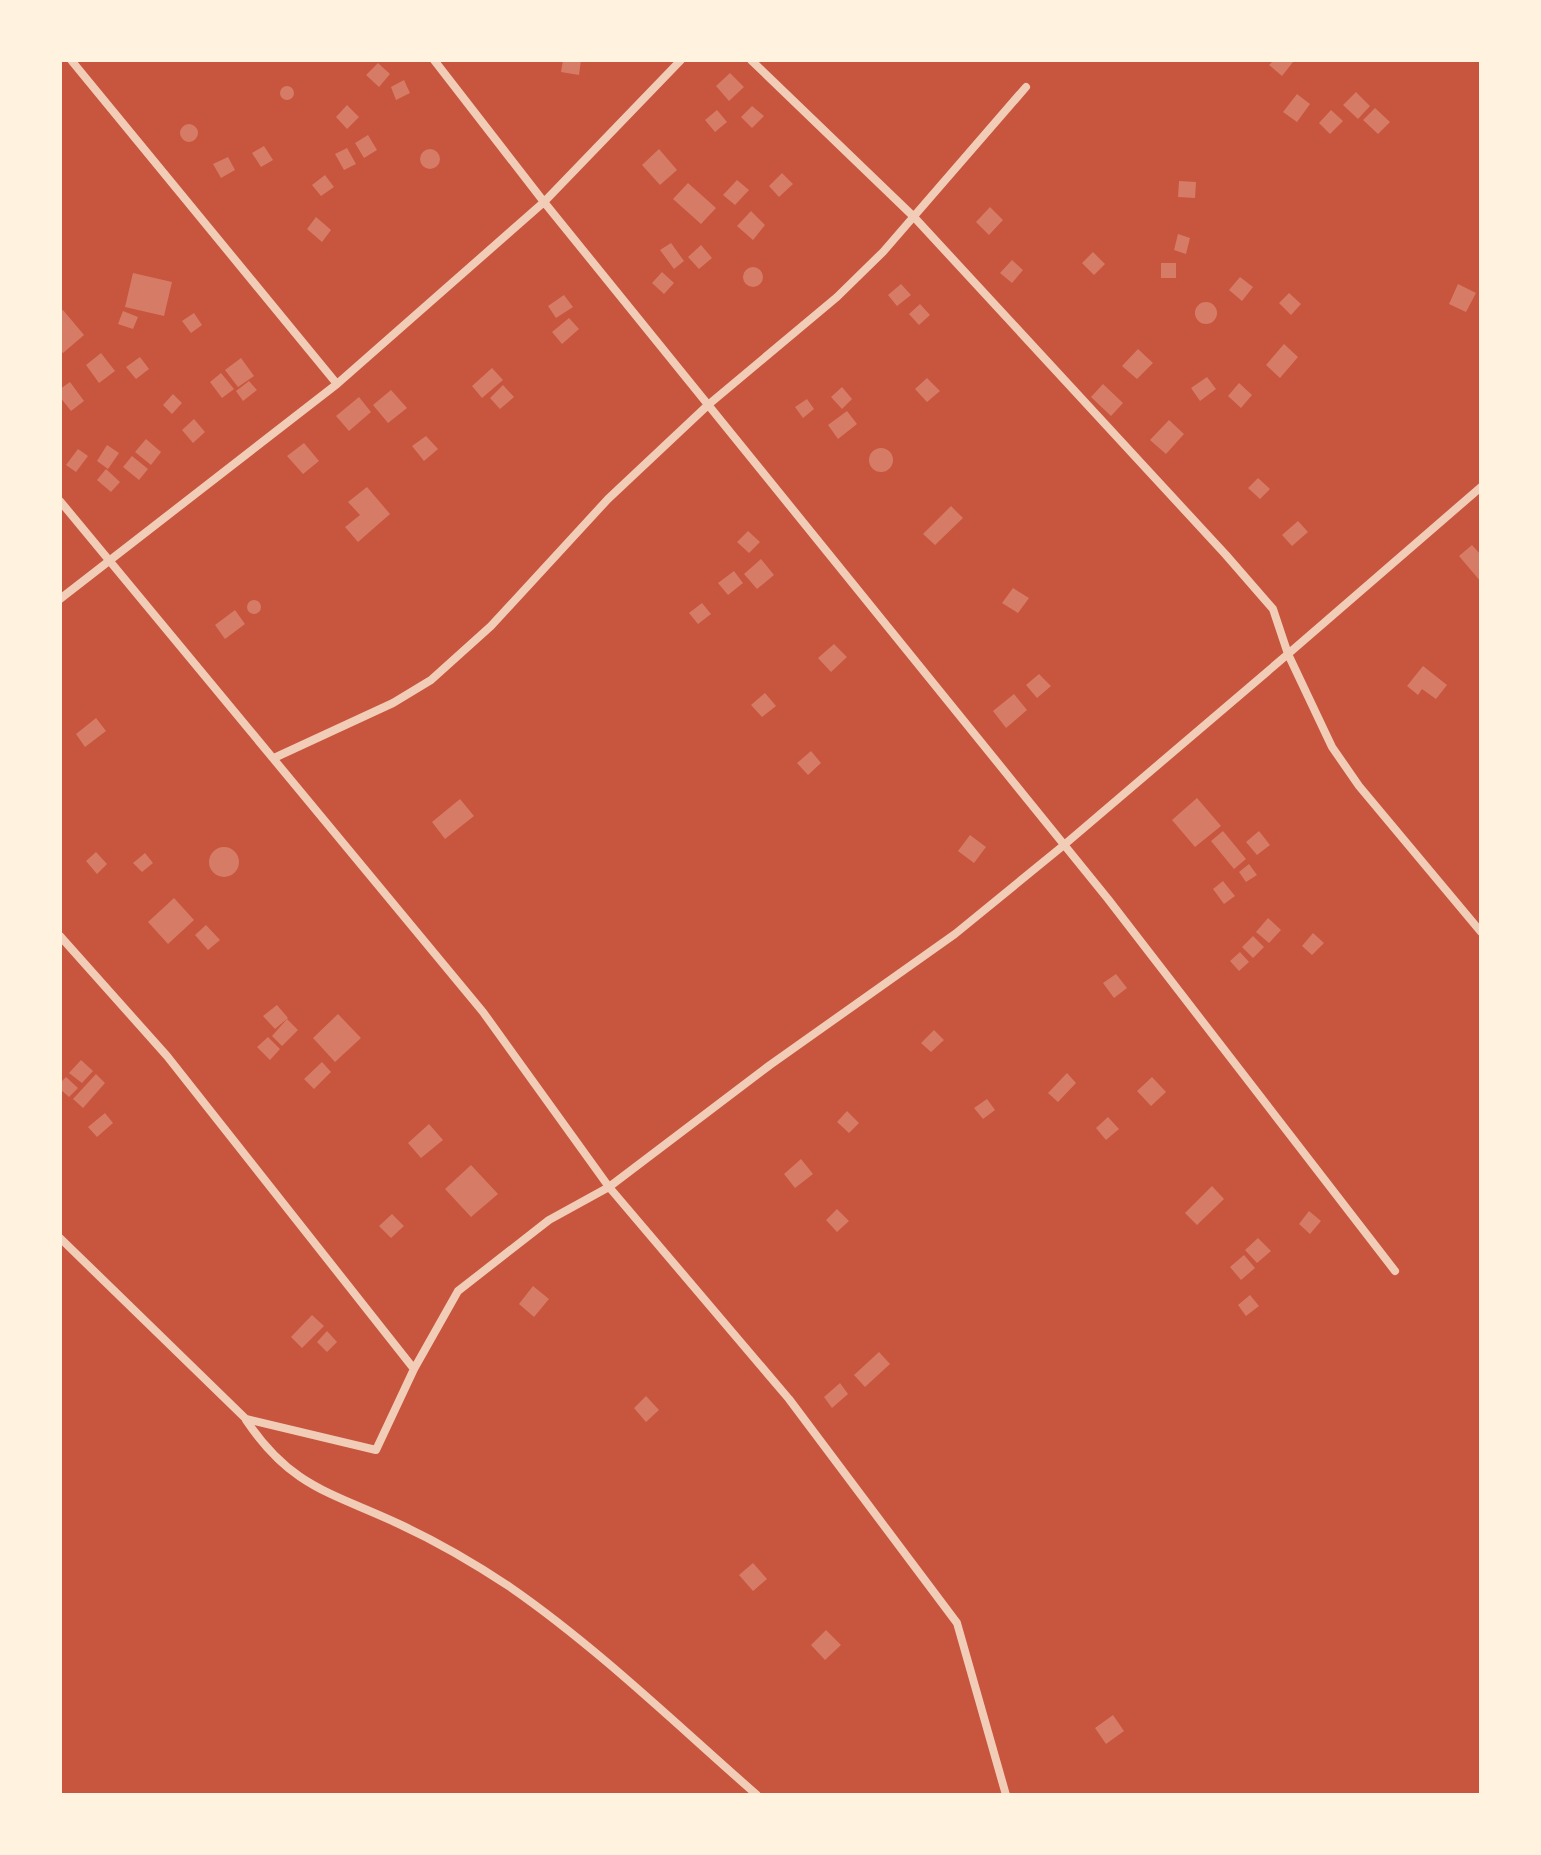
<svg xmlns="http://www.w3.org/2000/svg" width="1541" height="1855" font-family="Cabin,sans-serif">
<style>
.building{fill:#d67c66}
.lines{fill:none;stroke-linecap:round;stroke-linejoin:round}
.minor{stroke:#f1ccb7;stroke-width:8}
</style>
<rect width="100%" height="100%" fill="#c8553d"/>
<path class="building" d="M563 60H581L579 75 561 72Z
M1274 60H1291L1293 62 1282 76 1269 65Z
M378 63 390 74 379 87 366 75Z
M730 73 744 87 729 101 716 86Z
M404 80 410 93 396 100 391 87Z
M280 93a7 7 0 1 1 14 0a7 7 0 1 1-14 0Z
M1356 92 1370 106 1358 119 1343 105Z
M1297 94 1310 104 1297 122 1283 112Z
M347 105 359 117 347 129 336 117Z
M752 106 764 116 752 128 741 117Z
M1375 108 1390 122 1378 134 1363 120Z
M717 110 727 122 715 132 705 120Z
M1331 110 1343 121 1330 134 1319 123Z
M180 133a9 9 0 1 1 18 0a9 9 0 1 1-18 0Z
M368 135 377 150 364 158 355 143Z
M264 146 273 160 261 167 252 153Z
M347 148 356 164 344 170 335 154Z
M420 159a10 10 0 1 1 20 0a10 10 0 1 1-20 0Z
M659 149 677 170 660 185 642 165Z
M228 157 235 170 221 178 213 164Z
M782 173 793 184 779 197 769 186Z
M325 175 334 187 321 196 312 185Z
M737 180 749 190 735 205 723 195Z
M1179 181 1196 182 1195 198 1178 197Z
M688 183 716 208 701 224 673 199Z
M990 207 1003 220 989 235 976 222Z
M751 211 765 225 753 240 737 226Z
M316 217 331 230 322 242 307 229Z
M1178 234 1190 238 1186 254 1174 250Z
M671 243 684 261 674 269 660 250Z
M701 245 712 258 699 269 688 257Z
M1093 252 1105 264 1094 275 1082 263Z
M1012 260 1023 270 1012 283 1000 273Z
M1161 263H1176V278H1161Z
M743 277a10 10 0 1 1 20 0a10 10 0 1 1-20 0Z
M662 272 674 283 664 294 652 283Z
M133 273 172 282 164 316 125 307Z
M1240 277 1253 287 1242 301 1229 290Z
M901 284 911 295 897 306 888 295Z
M1458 284 1476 293 1466 312 1449 304Z
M1289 293 1301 304 1291 315 1279 303Z
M564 295 573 307 556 318 548 306Z
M1195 313a11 11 0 1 1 22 0a11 11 0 1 1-22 0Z
M920 304 930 315 919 325 909 314Z
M63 310 84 335 63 353 60 350V312Z
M123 311 138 317 133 329 118 324Z
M194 313 202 325 191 333 182 321Z
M569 318 579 329 562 344 552 332Z
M1284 344 1298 357 1280 378 1266 365Z
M1138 349 1153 363 1137 379 1122 366Z
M101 353 115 371 99 383 86 365Z
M140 357 149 369 136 379 126 367Z
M241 358 254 376 238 387 225 370Z
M492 368 503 380 482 398 472 386Z
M221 373 234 389 222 398 210 382Z
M1207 377 1216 389 1200 401 1191 388Z
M927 378 940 391 927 402 915 389Z
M249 381 257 390 243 401 236 391Z
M70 382 84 401 71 411 60 397V389Z
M1239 383 1252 395 1241 408 1228 396Z
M1103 384 1123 403 1111 416 1091 397Z
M503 385 514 397 500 409 490 398Z
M842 387 852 399 842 409 831 397Z
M391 390 407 408 388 423 373 405Z
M173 394 182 403 172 414 163 405Z
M359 397 371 412 349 431 336 416Z
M807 399 814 409 803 418 795 407Z
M847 411 857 424 838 439 828 425Z
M194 419 205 432 193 443 182 430Z
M1169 420 1184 434 1166 454 1150 440Z
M426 436 438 449 424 461 412 446Z
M146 439 161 452 151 465 135 452Z
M304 443 319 461 303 474 287 456Z
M107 445 119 453 108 469 97 461Z
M869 460a12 12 0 1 1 24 0a12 12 0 1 1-24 0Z
M78 449 88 456 76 472 66 465Z
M132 456 148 469 139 480 123 467Z
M106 469 120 482 111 492 97 480Z
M1258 478 1270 489 1260 499 1248 488Z
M367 487 390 514 358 542 345 527 360 515 348 502Z
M951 506 963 518 935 545 923 534Z
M1298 521 1308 532 1292 546 1282 535Z
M748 531 760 542 749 553 737 542Z
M1472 545 1481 555V582L1459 556Z
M761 559 774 575 757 589 744 574Z
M734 571 743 583 728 595 718 583Z
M1013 588 1029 598 1018 613 1002 603Z
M247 607a7 7 0 1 1 14 0a7 7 0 1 1-14 0Z
M702 603 711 614 698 624 689 613Z
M235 610 245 624 225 639 215 625Z
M834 644 847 657 831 672 818 658Z
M1423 666 1447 685 1436 699 1422 689 1418 695 1407 686Z
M1039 674 1051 686 1037 698 1026 685Z
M765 693 776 706 762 717 751 705Z
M1014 694 1027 710 1006 728 993 711Z
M96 718 106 731 85 747 76 734Z
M811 751 821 763 808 775 797 763Z
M1197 798 1221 826 1195 847 1172 820Z
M460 799 474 816 445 839 432 822Z
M1223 831 1246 859 1234 869 1211 841Z
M1259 831 1270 845 1257 855 1246 842Z
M970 835 986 847 974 863 958 851Z
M209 862a15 15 0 1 1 30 0a15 15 0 1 1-30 0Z
M96 852 107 864 97 874 86 861Z
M145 853 153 863 142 872 133 863Z
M1249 864 1257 875 1246 882 1239 872Z
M1223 881 1235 896 1224 904 1213 889Z
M174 898 194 920 168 944 148 922Z
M1268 918 1281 930 1269 943 1256 932Z
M206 925 220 940 208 950 195 935Z
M1313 933 1324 943 1312 955 1302 946Z
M1253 936 1264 947 1253 958 1242 947Z
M1240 952 1249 962 1239 971 1230 961Z
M1116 974 1127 988 1114 998 1103 983Z
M277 1005 288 1018 275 1029 263 1016Z
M338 1014 361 1038 335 1062 313 1038Z
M287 1019 298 1030 282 1046 272 1036Z
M934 1030 944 1040 931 1052 921 1043Z
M268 1037 280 1049 270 1060 257 1047Z
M81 1060 93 1071 82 1083 69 1073Z
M322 1062 331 1072 314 1089 304 1079Z
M1067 1073 1076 1083 1058 1102 1048 1093Z
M96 1074 105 1083 83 1108 73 1099Z
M66 1077 78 1088 69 1097 60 1089V1083Z
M1152 1077 1166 1092 1151 1106 1137 1091Z
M987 1099 995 1110 983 1119 974 1108Z
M847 1111 859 1123 849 1133 837 1122Z
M105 1113 113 1123 97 1137 88 1127Z
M1108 1117 1119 1129 1106 1140 1096 1128Z
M429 1124 443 1140 421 1158 408 1143Z
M801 1159 813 1174 795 1188 784 1174Z
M471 1165 498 1194 471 1217 445 1189Z
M1212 1186 1224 1199 1197 1225 1185 1213Z
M837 1209 849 1221 837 1232 826 1220Z
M1309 1211 1321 1221 1310 1234 1299 1224Z
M392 1214 404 1226 391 1238 379 1226Z
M1258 1238 1271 1251 1257 1263 1245 1250Z
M1244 1255 1255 1268 1241 1280 1230 1267Z
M533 1286 549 1299 534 1317 519 1304Z
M1250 1295 1259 1306 1246 1316 1238 1305Z
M312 1315 324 1326 302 1348 291 1337Z
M327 1331 337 1342 327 1352 317 1342Z
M879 1352 890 1364 865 1387 854 1375Z
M840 1383 848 1394 832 1408 824 1397Z
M646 1396 659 1410 646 1422 634 1408Z
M753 1563 767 1579 753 1591 739 1575Z
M826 1630 841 1645 825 1660 811 1645Z
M1113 1715 1124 1731 1106 1744 1095 1728Z"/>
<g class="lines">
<path class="minor" d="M71 60 337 384
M434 60 544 202 1108 899 1395 1271
M751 60 914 217 1226 555 1273 609 1288 654 1481 487
M60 501 483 1012 609 1187 789 1399 957 1623 1006 1795
M60 599 337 384 544 202 681 60
M274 758 393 703 431 680 491 626 608 499 708 405 837 297 883 252 1026 87
M60 936 167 1056 414 1369
M60 1238 246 1419 376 1450 414 1369 458 1291 549 1220 609 1187 770 1065 955 934 1064 845 1288 654 1332 747 1359 786 1481 932
M246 1420C291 1487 330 1492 399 1524 438 1542 474 1563 510 1587 598 1648 677 1725 757 1795"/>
</g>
<rect width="1541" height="1855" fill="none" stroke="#fff3e0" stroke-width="124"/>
</svg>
